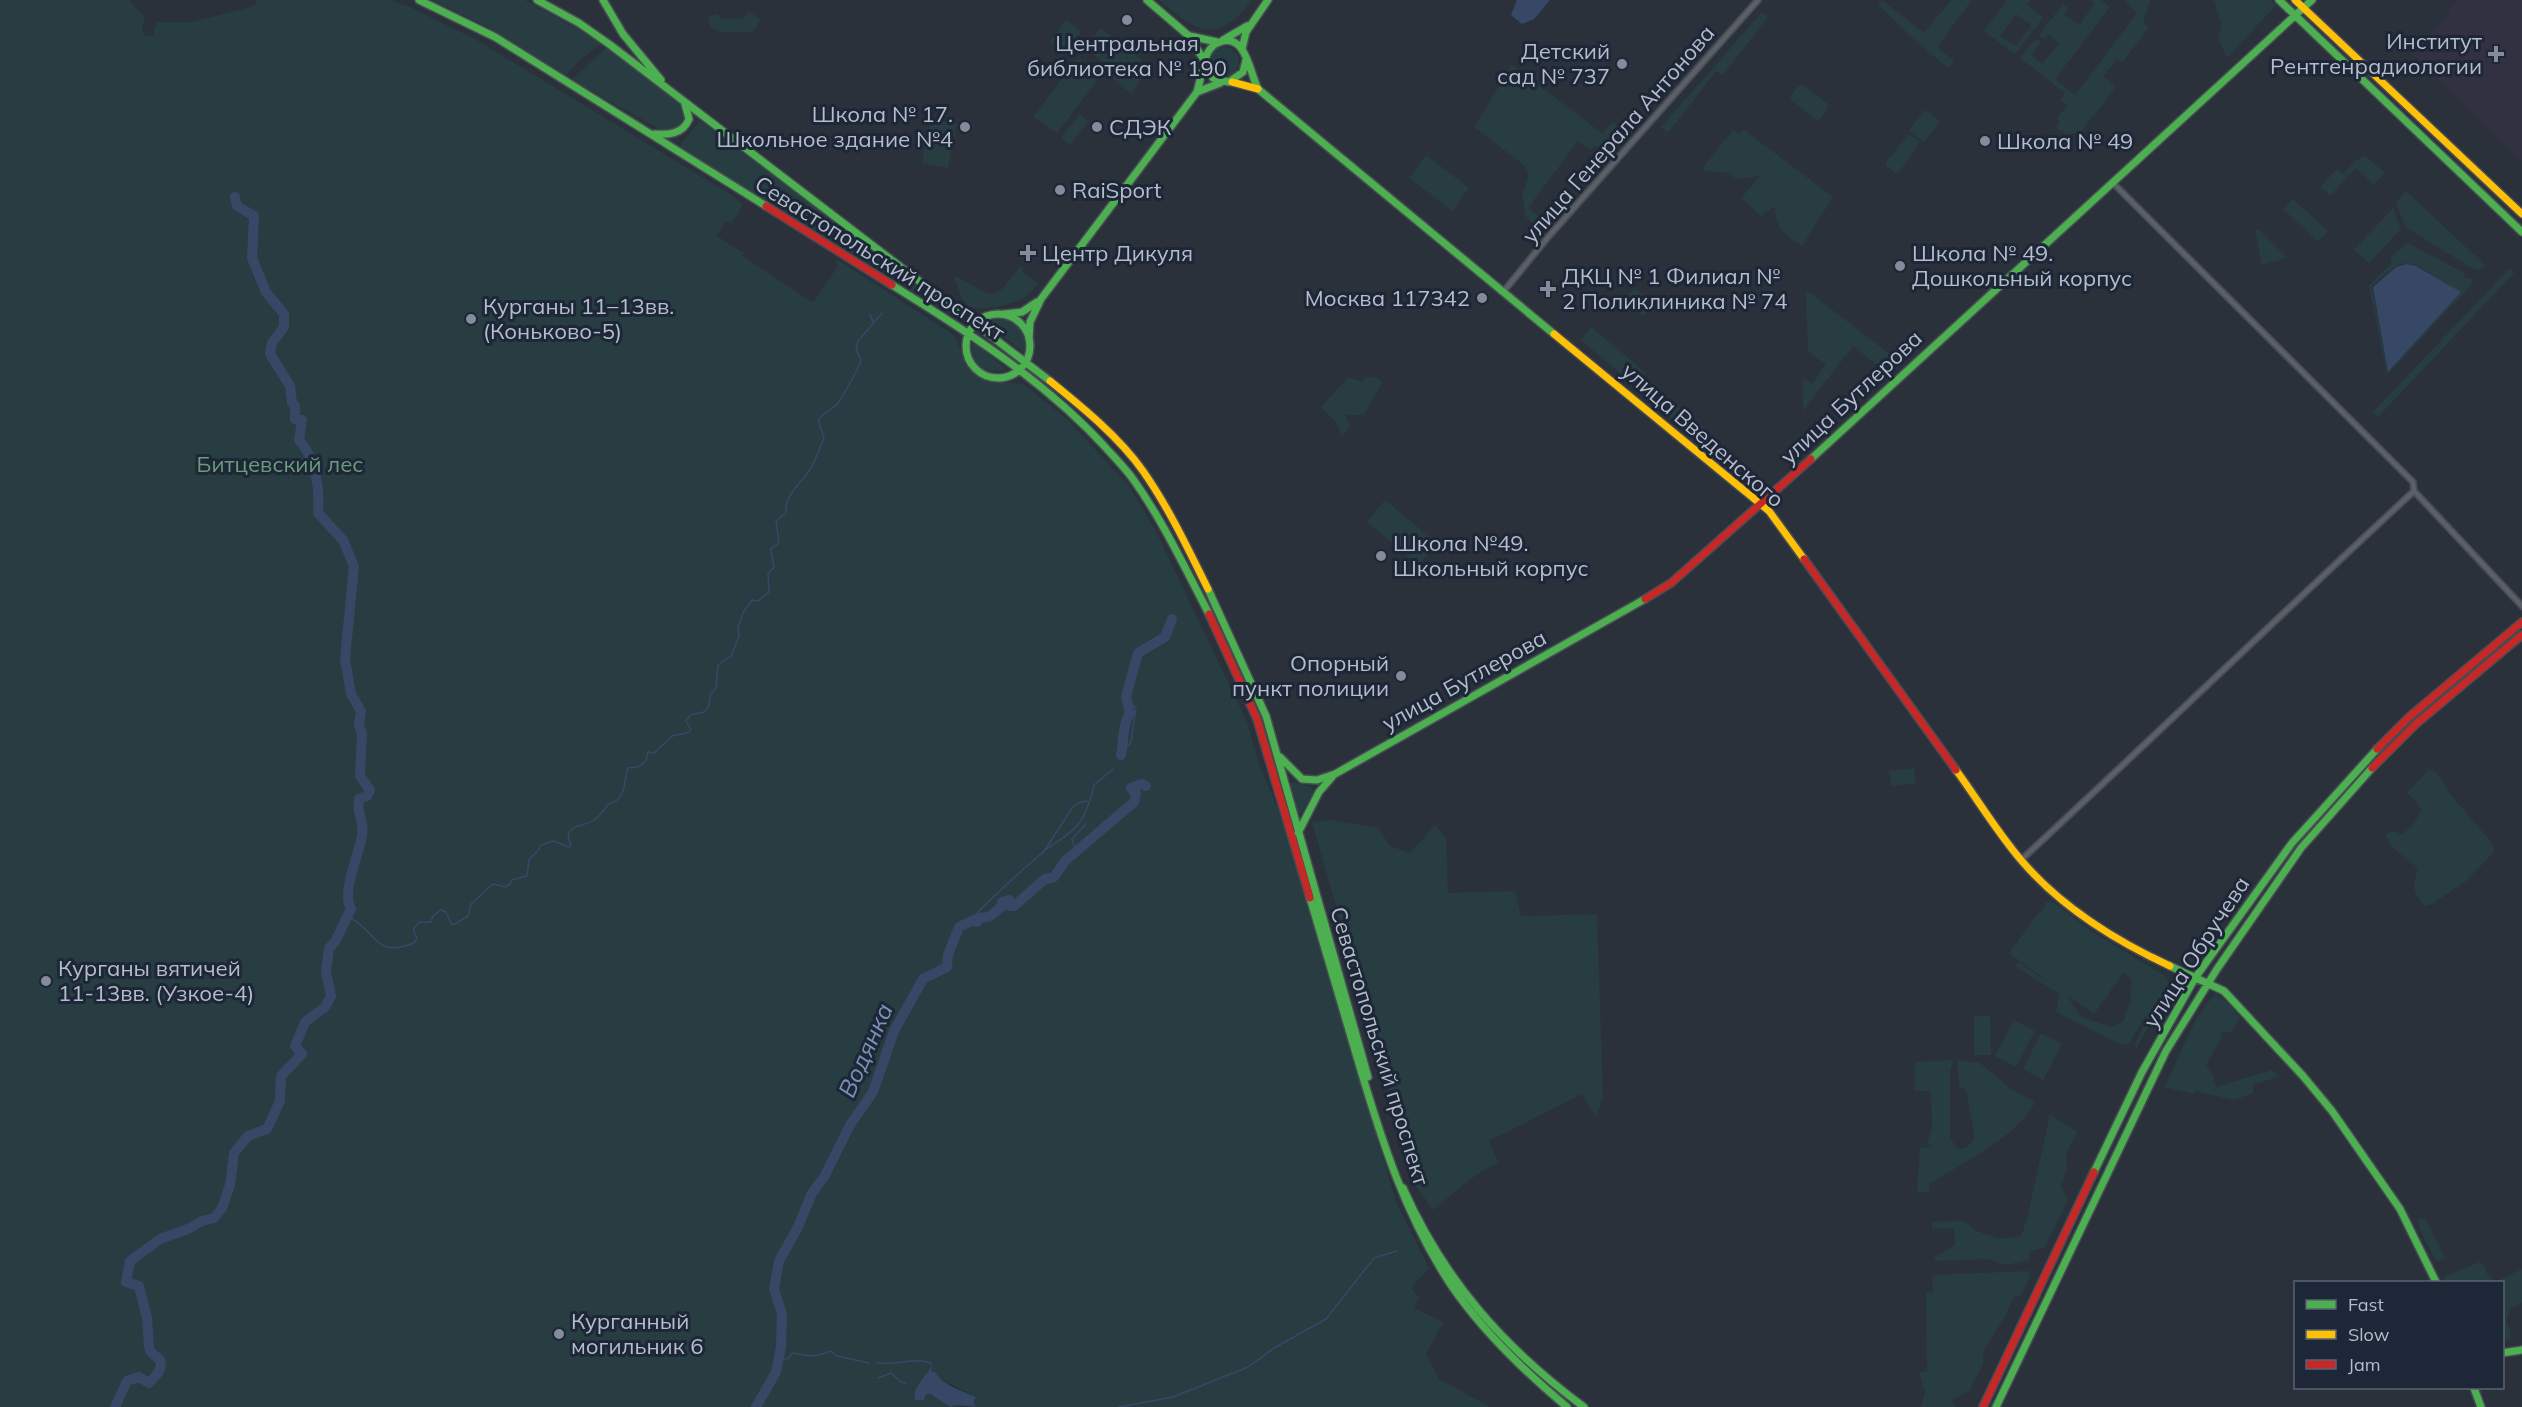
<svg xmlns="http://www.w3.org/2000/svg" width="2522" height="1407" font-family="Mulish,sans-serif">
<style>
.medical{fill:#323141}
.green{fill:#273d42;fill-rule:evenodd}
.water{fill:#364866}
.lines{fill:none;stroke-linecap:round;stroke-linejoin:round}
.stream{stroke:#364866;stroke-width:1.5}
.river{stroke:#364866;stroke-width:10}
.street-casing{stroke:#474c53;stroke-width:8}
.fast-casing{stroke:#474c53;stroke-width:10}
.slow-casing{stroke:#474c53;stroke-width:10}
.jam-casing{stroke:#474c53;stroke-width:10}
.street{stroke:#5b6068;stroke-width:4.5}
.fast{stroke:#4caf50;stroke-width:7}
.slow{stroke:#ffc107;stroke-width:7}
.jam{stroke:#c62828;stroke-width:7}
.poi-dot{fill:#858c99;stroke:#1d2737;stroke-width:2}
.labels{text-anchor:middle;dominant-baseline:central;stroke-width:6;stroke-linejoin:round;paint-order:stroke}
.poi-label{font-size:22px;fill:#b5bdcc;stroke:#1d2737;text-anchor:start}
.street-label{font-size:22px;fill:#b5bdcc;stroke:#1d2737}
.park-label{font-size:22px;fill:#6a9e78;stroke:#1d2737}
.water-label{font-size:24px;font-style:italic;fill:#7b92b5;stroke:#1d2737}
</style>
<rect width="100%" height="100%" fill="#2b313b"/>
<path class="medical" d="M2458 0H2522V160L2412 53 2451 12 2449 9Z"/>
<path class="green" d="M0 0H131L130 2 145 17 142 28 144 35 153 36 157 22H193L254 6 257 0H389L410 7 475 39 730 194 742 203V207L732 223 725 221 717 236 744 253 743 256 813 303 838 266 835 264 838 260 955 336 966 364 978 377 987 381 1023 384 1031 390 1068 420 1129 486 1156 531 1247 722 1260 767 1282 818 1396 1202 1429 1268 1411 1288 1419 1298 1414 1308 1443 1322 1426 1354 1439 1379 1490 1407H975L974 1401 976 1397C960 1389 945 1382 931 1371V1367L917 1385 915 1400 925 1399 926 1394C929 1394 955 1405 961 1407H0Z
M432 0H525L602 43 582 58 566 75 484 25Z
M1159 0H1252C1217 46 1197 32 1159 0Z
M1882 0 1924 33 1951 0H1972L1937 47 1954 61 1949 68C1922 49 1902 27 1878 5Z
M2007 0H2030L2027 5 2043 17 2034 30H2028L2031 25 2016 14 2000 36 2016 46 2027 31H2033L2015 54 1984 31Z
M2091 0H2101L2110 7 2055 79 2075 95 2137 13 2124 0H2150L2143 23 2149 28 2122 63 2117 59 2103 76 2116 87 2080 133 2065 134 2056 128 2060 122 2056 119 2067 106 2060 100 2065 93 2020 58 2036 38 2041 42 2031 55 2042 64 2059 43 2048 34 2044 39 2039 35 2063 4 2068 8 2064 14 2079 25 2095 3Z
M2214 0H2270L2276 5 2227 58 2218 37 2222 26Z
M749 11 761 20 752 32H721L710 27 708 17 716 14 723 19 744 18Z
M1762 12 1768 17 1723 75 1716 71 1668 133 1661 127Z
M1066 20 1081 31 1065 53 1050 42Z
M1100 28 1140 58C1148 73 1140 82 1131 94L1105 72 1108 66 1086 48Z
M1209 62a15 15 0 1 1 30 0a15 15 0 1 1-30 0Z
M607 47 683 107 685 117 680 128 665 132 572 80Z
M1078 58 1100 77 1057 133 1033 117Z
M1512 65 1603 134 1612 122 1630 135 1611 157 1595 145 1590 150 1578 141 1528 208 1541 218 1536 225 1526 217 1522 195 1529 174 1524 165 1474 127Z
M1803 85 1828 104V109L1820 119 1816 120 1791 100V96L1798 86Z
M1925 110 1940 121 1924 142 1909 130Z
M1079 114 1089 121 1070 145 1061 138Z
M931 119 956 124 948 168 922 163Z
M700 121 963 318 961 321 681 147 682 142Z
M1743 129 1833 197 1802 246C1786 235 1774 227 1775 206L1761 216 1741 198 1760 176 1736 179 1729 173 1706 171 1702 169 1733 130 1739 134Z
M1909 134 1919 141V144L1899 172 1896 173 1886 166V162Z
M1426 155 1469 188 1452 211 1409 178Z
M2365 156 2385 173 2374 185 2356 168 2330 196 2320 187 2337 169 2343 174 2355 161Z
M2406 191 2485 265 2484 268 2477 270 2470 267 2405 227 2396 202Z
M2293 199 2328 231 2318 242 2283 209Z
M2393 208 2401 229 2369 263 2354 250Z
M2258 229 2287 258 2262 265 2255 230Z
M2408 243 2466 274 2464 277 2472 279 2473 283 2387 375 2369 285 2391 264V257ZM2406 263 2416 265 2461 292 2388 373 2372 286 2395 266Z
M1020 266 1024 268 1022 272 1038 283C1034 288 1031 293 1025 297 1015 304 977 314 967 305 960 299 957 284 954 276 995 294 989 309 1020 266Z
M2510 268 2514 273 2378 417 2373 412Z
M1635 288 1654 304 1644 316 1624 301Z
M1806 290 1890 354 1899 343 1905 349 1884 371 1853 346 1803 411V378L1812 384 1826 364 1808 352Z
M1000 318C1018 320 1029 334 1024 352L988 325V322Z
M1591 327 1646 373 1635 386 1581 340Z
M975 343 1005 368V370C987 374 970 364 972 344Z
M1372 376 1383 382C1374 393 1372 405 1363 415H1346L1350 427 1342 436 1335 421 1321 407 1348 377 1363 382 1365 378Z
M1645 381 1686 414 1682 420 1689 425 1694 419 1704 428 1701 435 1696 437 1693 435 1638 391Z
M1385 500 1437 543 1419 565 1367 522Z
M1914 768 1916 783 1891 786 1889 771Z
M2429 769 2437 773 2450 794 2493 844V853L2466 881 2432 904 2425 906C2412 890 2412 888 2418 868L2393 848 2385 834 2393 831 2401 834C2411 829 2417 820 2421 810L2418 803 2407 793Z
M1293 782 1311 787 1314 792 1301 813H1296L1288 784Z
M1331 820 1378 828 1390 846 1410 853 1435 825 1446 839 1448 893 1515 891 1521 916 1597 914 1603 1098 1596 1117 1582 1094 1489 1141 1498 1162 1469 1180 1433 1210 1417 1187 1312 822Z
M2046 902H2053L2091 931 2165 976 2172 986 2136 1049 2135 1044 2146 1021V1015L2128 1045 2119 1044 2056 1012 2059 994 2015 966 2018 962 2053 985 2009 953 2040 911 2042 912ZM2124 972 2132 980 2130 1002 2123 1022 2111 1027 2081 1017 2067 995 2094 1014Z
M2215 995 2227 1002 2240 1017 2231 1032 2221 1033 2222 1037 2206 1065 2211 1071 2216 1087 2272 1070 2280 1076 2253 1085V1093L2234 1100 2195 1091 2194 1094 2165 1087C2178 1060 2193 1015 2215 995Z
M1974 1016H1990L1991 1055H1974Z
M2014 1020 2035 1031 2016 1067 1995 1056Z
M2041 1033 2062 1044 2043 1080 2023 1069Z
M1953 1060 1950 1072V1138L1958 1149 1966 1148 1975 1138 1966 1091 1959 1086 1957 1060 1980 1063 2011 1089 2035 1102C2019 1135 1966 1161 1934 1181L1929 1185V1192H1917L1920 1148 1933 1146 1927 1144 1932 1127 1931 1091H1915V1062Z
M2050 1114 2077 1132 2066 1154 2067 1168 2061 1187 2068 1200 2045 1247 2030 1251 2029 1260 2006 1265 1988 1259 1936 1261 1934 1257 1955 1245 1954 1228 1932 1229V1222L1965 1221 1976 1231 2001 1239 2021 1236 2027 1219Z
M2421 1218 2426 1220 2445 1258 2437 1261C2431 1252 2419 1230 2418 1221Z
M2480 1262 2484 1265 2487 1274 2495 1282 2522 1269V1303L2510 1309 2506 1321 2510 1329 2511 1338 2507 1341 2503 1340 2502 1282H2447L2443 1277Z
M2028 1271 2031 1275 2020 1297 2014 1296 2006 1315 1983 1351V1364L1970 1390 1952 1400 1956 1407H1921L1925 1393 1919 1373 1927 1371 1926 1293 1933 1292 1932 1275Z"/>
<path class="water" d="M1517 0H1550L1534 19 1522 24 1511 15Z
M2407 264 2416 266 2461 292 2388 372 2373 287 2396 267Z
M932 1365 931 1371 936 1373C944 1386 963 1391 976 1397L974 1401 975 1407H979L955 1405 951 1407 930 1394H926L924 1400H915C912 1386 926 1377 932 1365Z"/>
<g class="lines">
<path class="stream" d="M870 314 873 322
M1121 755 1131 742 1136 708 1126 697
M1078 850 1074 845 1072 839 1086 824
M1043 853 1072 808 1078 803 1087 801
M349 917C377 931 374 959 414 943L417 938 413 930 419 922H431L433 916 441 910 446 912 451 924H455L468 916 471 904 493 884 505 887 510 884 512 880 527 876 529 859 537 852 541 845 553 841 569 847 571 844C560 825 584 827 594 820 601 816 604 808 610 803 614 801 616 802 618 799 626 792 624 778 628 768L638 767 646 761 648 752 654 753 672 736 687 733 691 730 686 721 690 715 704 712 709 706 710 695 716 688 718 665 731 656 739 636 738 627 744 611 752 600 758 601 769 592 768 574 774 567 771 549 779 543 776 521 786 513C784 494 802 483 811 468 816 459 820 448 824 438 823 432 817 424 819 419 822 413 833 409 838 403 842 397 860 367 861 360L856 350 858 341 882 313
M967 923C993 897 1020 871 1048 848 1059 840 1073 833 1080 822 1085 816 1093 792 1094 785L1113 769
M779 1360 787 1359 793 1353C813 1357 814 1357 831 1351L837 1356 869 1363
M877 1363C894 1366 917 1356 932 1364
M878 1378 891 1373 901 1382 906 1383
M1119 1407 1173 1397 1248 1367 1274 1348 1326 1319 1374 1258 1397 1251"/>
<path class="river" d="M1121 755C1124 741 1122 725 1130 713L1126 697 1138 653 1165 637 1172 619
M115 1407 127 1381 139 1377 149 1383 158 1373 161 1366 160 1360 151 1352 149 1347 147 1318 139 1286 126 1282 130 1261 160 1239 188 1229 202 1221 214 1218 222 1208 230 1185 234 1153 248 1136 267 1129 280 1101 281 1076 302 1054 295 1046 305 1022 325 1007 331 996 326 972 329 948 335 942 351 909C341 893 359 854 362 836 365 824 356 812 359 799L367 796 370 790 360 776 362 733 359 726 361 711 351 694 345 659 354 566 343 540 318 513C320 488 316 459 299 440L302 420 295 419V406L292 403 290 386 270 354 272 343 284 327V314L266 292 252 258 254 216 237 206 235 197
M756 1407 776 1372 781 1347 782 1314 774 1289 779 1261 798 1227 812 1193 824 1177 850 1125 873 1092 894 1031 923 979 947 967 948 955 959 927 974 920 977 922 980 918C992 918 993 913 1002 906V902L1009 900V906H1014L1045 879 1054 877 1065 861 1134 802 1136 794 1131 788 1142 784 1146 786"/>
<g class="street-casing">
<path id="street" d="M2112 182 2413 482 2414 491 2522 606
M1504 291 1549 236 1758 0
M2021 860C2153 738 2282 613 2414 491"/>
</g>
<g class="fast-casing">
<path id="fast" d="M419 0 495 37 766 206
M537 0 579 23 609 44 1050 381
M603 0 623 34 661 80
M1147 0 1189 36 1204 60
M2279 0 2522 232
M1190 36 1217 42
M1223 40 1247 26
M1242 49 1246 32 1268 0
M1246 60 1243 72 1229 82 1213 78 1204 64C1206 54 1210 45 1220 42 1246 32 1250 74 1258 89L1554 334
M1197 92 1220 83
M655 134C669 135 683 134 689 119L685 104
M892 285C968 332 1045 381 1106 448 1115 458 1125 468 1133 479 1163 521 1185 568 1209 614
M1004 314 1022 312 1037 302
M966 346a32 32 0 1 1 64 0a32 32 0 1 1-64 0Z
M1029 339 1030 322 1041 299 1197 92 1204 65
M1811 459 2312 0
M1208 589 1266 716 1368 1077
M1280 757 1302 779 1317 780 1335 774 1645 599
M1298 833 1319 792 1332 777
M1310 898C1326 953 1343 1008 1359 1064 1382 1142 1406 1217 1451 1285 1483 1332 1524 1371 1567 1407
M2170 966 2224 991 2303 1076 2332 1111 2400 1209 2436 1282
M2094 1172 2142 1072 2195 978 2292 843 2377 749
M1403 1188C1444 1280 1503 1347 1584 1407
M2502 1353 2522 1350
M2474 1388 2481 1407
M1996 1407 2166 1051 2217 969 2301 848 2372 768"/>
</g>
<g class="slow-casing">
<path id="slow" d="M2295 0 2522 214
M1232 82 1258 89
M1554 334 1769 511 1804 559
M1050 381C1082 407 1119 437 1143 471 1169 508 1188 549 1208 589
M1956 770C1978 800 1997 832 2021 860 2060 906 2116 941 2170 966"/>
</g>
<g class="jam-casing">
<path id="jam" d="M766 206 892 285
M1804 559 1956 770
M1645 599 1671 583 1811 459
M1209 614 1257 719 1310 898
M2377 749 2409 717 2522 622
M2372 768 2416 724 2522 635
M1983 1407 2094 1172"/>
</g>
<use href="#street" class="street"/>
<use href="#fast" class="fast"/>
<use href="#slow" class="slow"/>
<use href="#jam" class="jam"/>
</g>
<g class="poi-dot">
<circle cx="1127" cy="20" r="6"/>
<path d="M2493 45h6v6h6v6h-6v6h-6v-6h-6v-6h6z"/>
<circle cx="1622" cy="64" r="6"/>
<circle cx="965" cy="127" r="6"/>
<circle cx="1097" cy="127" r="6"/>
<circle cx="1985" cy="141" r="6"/>
<circle cx="1060" cy="190" r="6"/>
<path d="M1025 244h6v6h6v6h-6v6h-6v-6h-6v-6h6z"/>
<circle cx="1900" cy="266" r="6"/>
<path d="M1545 280h6v6h6v6h-6v6h-6v-6h-6v-6h6z"/>
<circle cx="1482" cy="298" r="6"/>
<circle cx="471" cy="319" r="6"/>
<circle cx="1381" cy="556" r="6"/>
<circle cx="1401" cy="676" r="6"/>
<circle cx="46" cy="981" r="6"/>
<circle cx="559" cy="1334" r="6"/>
</g>
<g class="labels">
<g class="poi-label">
<text x="2482" y="41" text-anchor="end">Институт<tspan x="2482" dy="25">Рентгенрадиологии</tspan></text>
<text x="1127" y="43" text-anchor="middle">Центральная<tspan x="1127" dy="25">библиотека № 190</tspan></text>
<text x="1610" y="51" text-anchor="end">Детский<tspan x="1610" dy="25">сад № 737</tspan></text>
<text x="953" y="114" text-anchor="end">Школа № 17.<tspan x="953" dy="25">Школьное здание №4</tspan></text>
<text x="1109" y="127">СДЭК</text>
<text x="1997" y="141">Школа № 49</text>
<text x="1072" y="190">RaiSport</text>
<text x="1042" y="253">Центр Дикуля</text>
<text x="1912" y="253">Школа № 49.<tspan x="1912" dy="25">Дошкольный корпус</tspan></text>
<text x="1562" y="276">ДКЦ № 1 Филиал №<tspan x="1562" dy="25">2 Поликлиника № 74</tspan></text>
<text x="1470" y="298" text-anchor="end">Москва 117342</text>
<text x="483" y="306">Курганы 11–13вв.<tspan x="483" dy="25">(Коньково-5)</tspan></text>
<text x="1393" y="543">Школа №49.<tspan x="1393" dy="25">Школьный корпус</tspan></text>
<text x="1389" y="663" text-anchor="end">Опорный<tspan x="1389" dy="25">пункт полиции</tspan></text>
<text x="58" y="968">Курганы вятичей<tspan x="58" dy="25">11-13вв. (Узкое-4)</tspan></text>
<text x="571" y="1321">Курганный<tspan x="571" dy="25">могильник 6</tspan></text>
</g>
<g class="street-label">
<text transform="translate(1618 134) rotate(-49)">улица Генерала Антонова</text>
<text transform="translate(880 258) rotate(32)">Севастопольский проспект</text>
<text transform="translate(1851 397) rotate(-43)">улица Бутлерова</text>
<text transform="translate(1703 435) rotate(41)">улица Введенского</text>
<text transform="translate(1464 680) rotate(-29)">улица Бутлерова</text>
<text transform="translate(2196 952) rotate(-57)">улица Обручева</text>
<text transform="translate(1380 1046) rotate(73)">Севастопольский проспект</text>
</g>
<g class="park-label">
<text x="280" y="464">Битцевский лес</text>
</g>
<g class="water-label">
<text transform="translate(865 1050) rotate(-66)">Водянка</text>
</g>
</g>
<rect x="2294" y="1281" width="210" height="108" fill="#1d2737" stroke="#5a6373" stroke-width="1.5"/>
<rect x="2306" y="1300" width="30" height="9" fill="#4caf50" stroke="#5a6373" stroke-width="1.5"/>
<text x="2348" y="1311" font-size="18" fill="#b5bdcc">Fast</text>
<rect x="2306" y="1330" width="30" height="9" fill="#ffc107" stroke="#5a6373" stroke-width="1.5"/>
<text x="2348" y="1341" font-size="18" fill="#b5bdcc">Slow</text>
<rect x="2306" y="1360" width="30" height="9" fill="#c62828" stroke="#5a6373" stroke-width="1.5"/>
<text x="2348" y="1371" font-size="18" fill="#b5bdcc">Jam</text>
</svg>
